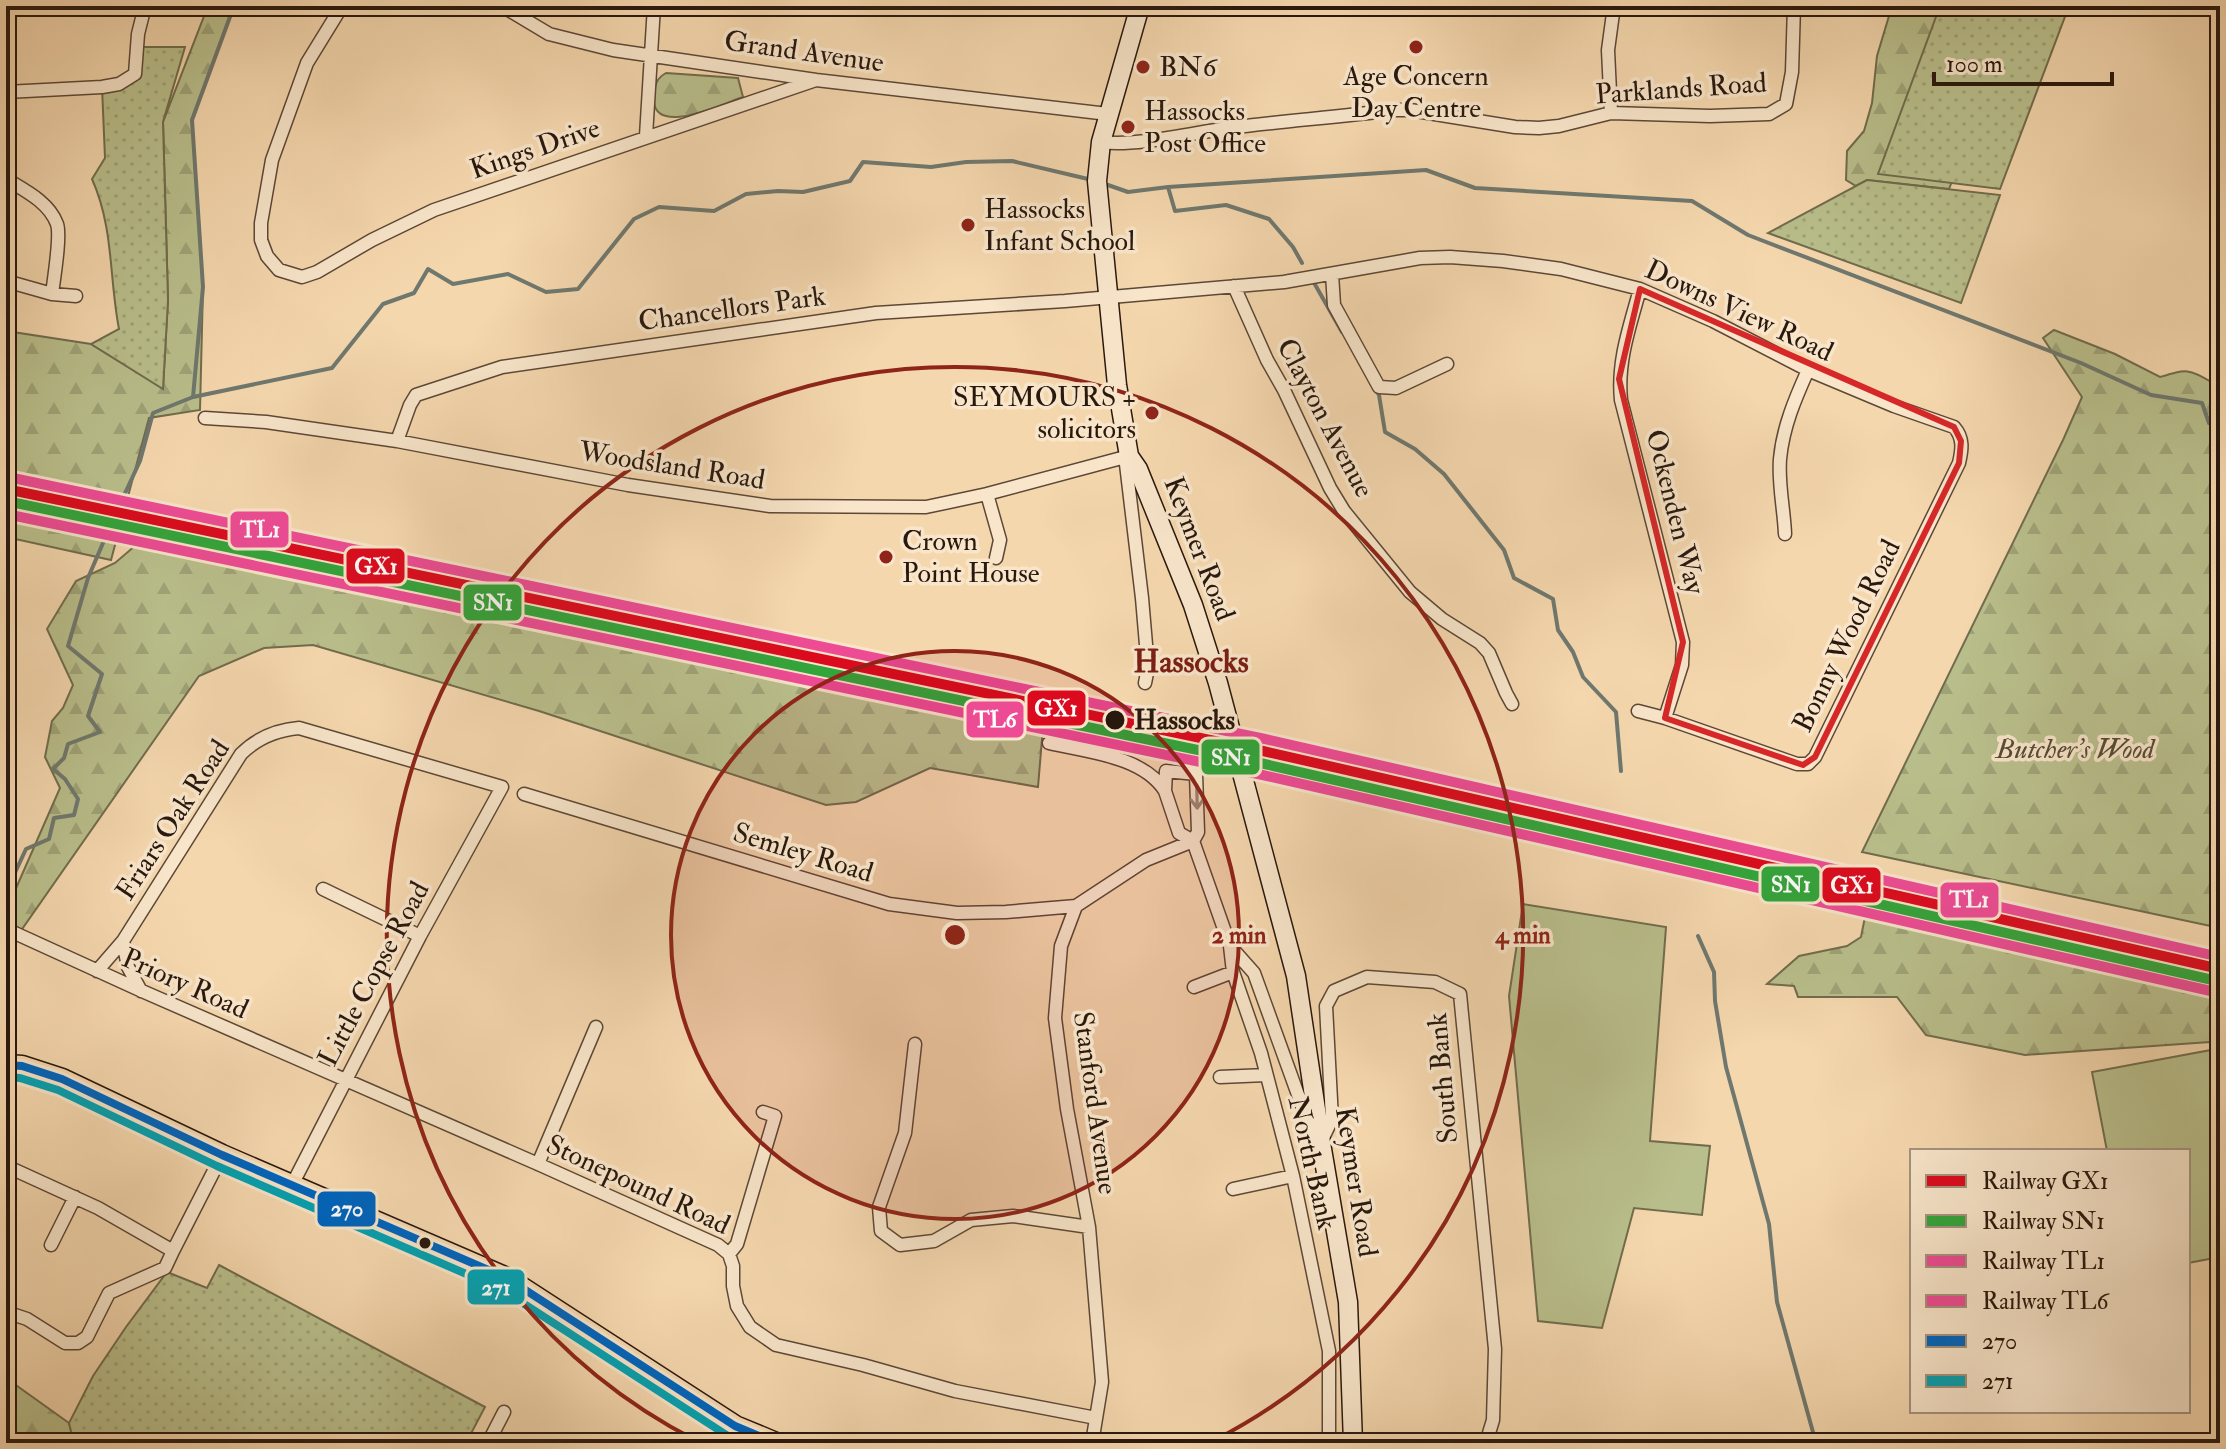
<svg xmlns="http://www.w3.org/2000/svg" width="2226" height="1449" font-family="'IM FELL Double Pica',serif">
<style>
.forest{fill:url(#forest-firs);stroke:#716c4d;stroke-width:2}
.park{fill:url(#park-dots);stroke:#716c4d;stroke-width:2}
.pitch{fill:#b9bf8c;stroke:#716c4d;stroke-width:2}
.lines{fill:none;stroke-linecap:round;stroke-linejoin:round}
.stream{stroke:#6f786f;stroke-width:4}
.street-casing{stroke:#5c4836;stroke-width:15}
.secondary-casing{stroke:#29180e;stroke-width:21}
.primary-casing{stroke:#29180e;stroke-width:23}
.street{stroke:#f8e5ca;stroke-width:12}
.secondary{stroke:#f8e5ca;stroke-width:18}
.primary{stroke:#f5d7ae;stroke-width:20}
.bus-1-casing{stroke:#f8e5ca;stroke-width:14}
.bus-2-casing{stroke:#f8e5ca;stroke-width:14}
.bus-1{stroke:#0065bd;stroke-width:8}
.bus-2{stroke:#05a1b1;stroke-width:8}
.rail-1-casing{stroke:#f8e5ca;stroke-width:16}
.rail-2-casing{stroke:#f8e5ca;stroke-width:16}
.rail-3-casing{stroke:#f8e5ca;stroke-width:16}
.rail-4-casing{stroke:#f8e5ca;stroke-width:16}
.rail-1{stroke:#dc0a1e;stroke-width:10}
.rail-2{stroke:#32a53b;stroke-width:10}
.rail-3{stroke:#ee4b95;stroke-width:10}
.rail-4{stroke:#ee4b95;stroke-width:10}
.oneway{stroke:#9b8975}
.marked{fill:none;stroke:#d62828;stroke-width:6;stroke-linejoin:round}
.ring{fill:none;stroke:#8f2418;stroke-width:4}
.poi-dot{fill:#8f2418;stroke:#f8e5ca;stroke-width:3}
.stop-dot{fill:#29180e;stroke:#f8e5ca;stroke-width:3}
.labels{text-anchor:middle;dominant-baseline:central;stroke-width:7;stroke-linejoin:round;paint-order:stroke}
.street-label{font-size:28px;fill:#29180e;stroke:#f8e5ca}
.poi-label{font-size:28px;fill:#29180e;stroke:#f8e5ca;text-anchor:start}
.stop-label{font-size:28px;font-weight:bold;fill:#29180e;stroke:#f8e5ca;text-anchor:start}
.park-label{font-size:28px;font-style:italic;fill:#544a34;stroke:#f8e5ca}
.quarter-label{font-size:32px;font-weight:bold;fill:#7a1f14;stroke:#f8e5ca}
.centre{fill:#8f2418;stroke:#f8e5ca;stroke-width:4}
.ring-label{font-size:24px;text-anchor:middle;font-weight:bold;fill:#8f2418;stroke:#f8e5ca;stroke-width:7;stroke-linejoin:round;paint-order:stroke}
.line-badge{stroke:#f8e5ca;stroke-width:3}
.badge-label{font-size:22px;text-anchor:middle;font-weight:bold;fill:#fff}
</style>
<defs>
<pattern id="forest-firs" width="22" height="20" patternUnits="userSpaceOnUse" patternTransform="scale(2)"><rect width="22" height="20" fill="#b9bf8c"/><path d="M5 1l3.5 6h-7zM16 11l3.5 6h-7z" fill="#9fa378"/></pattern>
<pattern id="park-dots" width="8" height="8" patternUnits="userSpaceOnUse" patternTransform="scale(2)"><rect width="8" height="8" fill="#b9bf8c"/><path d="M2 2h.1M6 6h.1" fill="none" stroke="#9fa378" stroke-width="1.8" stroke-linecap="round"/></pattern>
</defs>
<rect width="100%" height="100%" fill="#f5d7ae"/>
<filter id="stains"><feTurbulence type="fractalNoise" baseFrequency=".0025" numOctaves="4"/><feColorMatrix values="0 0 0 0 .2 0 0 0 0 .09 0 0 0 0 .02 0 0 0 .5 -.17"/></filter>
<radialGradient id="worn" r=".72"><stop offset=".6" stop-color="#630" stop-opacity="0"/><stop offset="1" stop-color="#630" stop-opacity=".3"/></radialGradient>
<path class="forest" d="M208 6H234L192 120 203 287 200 410 149 418 111 560 6 537V331L91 344 163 388 168 300 163 122Z
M1892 6H1989L1958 166 1949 189 1867 180 1856 186 1846 180 1847 151 1864 131 1872 103 1877 56Z
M666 73 738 78 743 97C722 104 648 140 654 94 655 84 657 78 666 73Z
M2054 330 2115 354 2160 377C2186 369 2189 368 2213 383L2216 397 2220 400V928L1862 852 2063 440 2082 397 2043 338Z
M143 539 1043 727 1038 787 930 768 856 802 826 805 539 711 313 645 264 648 199 676 6 952V911L60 788 45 757 52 721 63 708 73 685 47 629 76 581 115 563Z
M1867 907 2220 988V1044L2210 1042 2025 1055 1926 1035 1897 997H1798L1794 986 1767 984 1799 956 1847 946 1861 937Z
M6 1378 69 1423 74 1443H6Z"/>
<path class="park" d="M1940 6H2069L2000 189 1878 174Z
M137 47H185L163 122 168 300 163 389 91 344 119 329C109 278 114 228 92 179L105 158 102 87 127 80Z
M1867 180 2000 195 1961 303 1768 233Z
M219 1265 485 1407 466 1443H74L69 1423 93 1376 126 1327 167 1272 207 1288Z"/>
<path class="pitch" d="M1523 904 1666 927 1650 1141 1710 1146 1702 1215 1634 1208 1602 1328 1538 1321 1509 996Z
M2211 1050 2220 1098V1257L2188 1263V1151H2107L2092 1072Z"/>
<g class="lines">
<path class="stream" d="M1108 185 1128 192 1168 187 1175 211 1226 205 1269 219 1293 247 1302 263
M1168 187 1426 170 1475 188 1692 201 1748 235 2081 363 2151 395 2202 403 2209 423 2220 425
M1313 281 1342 332
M1375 389 1379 395 1385 432 1415 449 1444 474 1504 550 1514 578 1553 599 1558 630 1573 652 1583 677 1616 712 1621 771
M193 397 203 287 192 120 234 6
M120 504 140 461 153 413 193 397 332 368 383 304 414 293 428 269 453 284 508 274 546 292 578 289 634 219 659 207 714 211 746 194 778 191 803 192 850 181 863 162 931 167 966 162 1012 161 1088 179
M6 892 26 849 49 839 54 818 74 815 78 799 65 779 53 769 64 758 68 744 100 732 88 716 102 674 68 646 88 578 109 529
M1698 936 1714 972 1715 1001 1726 1067 1769 1224 1777 1302 1816 1443"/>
<g class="street-casing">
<path id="street" d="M342 6 307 63 272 160 261 223V240L267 256 279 270 302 277 317 272 372 240 434 210 816 80
M502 6 549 34 613 50 816 80 1108 114
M6 92 102 87 119 84 135 74 138 34 145 6
M1611 113 1608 50 1614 6
M646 136 654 6
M1101 142C1134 147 1193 133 1228 128 1283 121 1339 117 1393 110H1410L1515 127 1539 128 1559 126 1611 113 1710 116 1769 114 1786 104 1792 72 1794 6
M6 179C24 190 49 202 57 224 61 236 54 278 52 294
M1332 274 1334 305 1379 387 1396 388 1447 364
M6 281 52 294 76 296
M1234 286 1267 360 1284 390 1330 488 1344 511 1410 592 1442 619 1480 643 1489 653 1506 693 1512 704
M1640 289C1630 326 1617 361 1621 400L1683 642 1682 665 1665 718
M205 418 266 422 397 441 628 485 770 506 926 507 987 494 1129 456 1126 464 1142 598 1148 668 1145 683
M397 441 410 405 416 395 502 367 876 313 1065 301 1284 282 1420 258 1450 257 1503 261 1561 269 1640 289 1713 321 1808 370 1894 406 1954 427C1964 438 1962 450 1959 463L1815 757 1808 764H1797L1665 718 1638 711
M987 494 1000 540 996 558
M1785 534C1784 509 1778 484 1780 459 1783 427 1795 399 1808 370
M1049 743C1087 752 1143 756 1165 791
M524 794 889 904 957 913 1006 912 1076 906
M1193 841 1198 832 1196 774 1166 771 1165 791 1179 833 1193 841 1230 946 1254 973 1305 1114 1315 1133
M323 889 420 936
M6 929 142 991 538 1164 718 1245 729 1254 733 1266V1286L737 1306 750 1327 776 1345 863 1365 955 1391 1096 1418
M123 941 128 967 141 991
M1230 946 1233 972 1261 1053 1293 1176 1329 1351V1443
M97 971 123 941 241 754C257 738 276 730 299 728L502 787 420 936 292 1185
M1194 987 1233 972
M915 1044 905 1133 879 1207 881 1231 900 1245 934 1241 971 1220 1013 1216 1089 1227
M1220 1077 1266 1075
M1322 1140 1332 1119 1326 1006 1334 991 1367 977 1435 982 1460 994 1495 1349 1493 1420 1486 1443
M538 1164 596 1027
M6 1166 98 1208 173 1251 222 1155
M1233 1189 1293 1176
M51 1245 75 1197
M729 1254 737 1244 775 1116 763 1112
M6 1312 27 1319 65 1343H78L87 1337 109 1293 165 1268 173 1251
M488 1443 504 1412
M1092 1443 1102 1382 1089 1227 1067 1109 1055 1018 1061 946 1076 906 1146 860 1193 841"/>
</g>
<g class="secondary-casing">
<path id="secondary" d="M1140 6 1101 142 1097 181 1117 385 1129 456 1138 469 1193 605 1218 683 1296 976 1321 1143 1348 1302 1353 1443"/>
</g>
<g class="primary-casing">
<path id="primary" d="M6 1065 22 1066 62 1079 222 1155 507 1278 735 1426 776 1443"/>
</g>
<use href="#street" class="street"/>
<use href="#secondary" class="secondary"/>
<use href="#primary" class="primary"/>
<g class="bus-1-casing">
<path id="bus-1" d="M6 1065 22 1066 62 1079 222 1155 507 1278 735 1426 776 1443"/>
</g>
<g class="bus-2-casing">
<path id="bus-2" d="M6 1077 20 1078 58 1090 217 1166 501 1289 728 1436 745 1443"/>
</g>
<use href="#bus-1" class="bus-1"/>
<use href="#bus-2" class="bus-2"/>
<g class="rail-1-casing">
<path id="rail-1" d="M6 489 1263 751 2220 969"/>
</g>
<g class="rail-2-casing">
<path id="rail-2" d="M6 501 1260 763 2217 981"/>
</g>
<g class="rail-3-casing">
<path id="rail-3" d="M8 477 1265 739 2220 957"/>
</g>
<g class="rail-4-casing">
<path id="rail-4" d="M6 514 1258 774 2215 992"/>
</g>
<use href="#rail-1" class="rail-1"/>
<use href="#rail-2" class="rail-2"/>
<use href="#rail-3" class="rail-3"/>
<use href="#rail-4" class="rail-4"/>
</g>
<defs><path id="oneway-shaft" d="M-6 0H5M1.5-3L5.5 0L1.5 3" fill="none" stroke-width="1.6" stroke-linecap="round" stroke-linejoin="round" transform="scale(2)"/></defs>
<use class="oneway" href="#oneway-shaft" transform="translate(1197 797) rotate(89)"/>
<path class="marked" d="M1640 289 1954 427 1961 441 1959 463 1815 757 1803 765 1665 718 1683 642 1619 379Z"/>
<circle cx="955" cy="935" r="284" fill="#8f2418" fill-opacity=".12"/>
<g class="ring">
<circle cx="955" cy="935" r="284"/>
<path d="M697 1441A568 568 0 1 1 1213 1441"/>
</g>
<g class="poi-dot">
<circle cx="1416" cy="47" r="8"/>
<circle cx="1143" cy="67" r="8"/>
<circle cx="1128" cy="127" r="8"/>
<circle cx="968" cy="225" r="8"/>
<circle cx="1152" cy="413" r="8"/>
<circle cx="886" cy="557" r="8"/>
</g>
<g class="stop-dot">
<circle cx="1115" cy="720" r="11"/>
<circle cx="425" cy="1243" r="7"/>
</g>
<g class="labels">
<g class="street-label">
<text transform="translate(804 52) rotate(8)">Grand Avenue</text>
<text transform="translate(1681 89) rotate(-4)">Parklands Road</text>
<text transform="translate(535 149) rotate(-19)">Kings Drive</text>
<text transform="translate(732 309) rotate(-8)">Chancellors Park</text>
<text transform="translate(1739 311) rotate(25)">Downs View Road</text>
<text transform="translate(1325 418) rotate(62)">Clayton Avenue</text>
<text transform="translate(672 466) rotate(9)">Woodsland Road</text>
<text transform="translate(1675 512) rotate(76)">Ockenden Way</text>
<text transform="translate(1199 549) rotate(69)">Keymer Road</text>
<text transform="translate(1847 636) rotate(-64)">Bonny Wood Road</text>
<text transform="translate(173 820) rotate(-57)">Friars Oak Road</text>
<text transform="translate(803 853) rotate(17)">Semley Road</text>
<text transform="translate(374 974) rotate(-62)">Little Copse Road</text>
<text transform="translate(185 984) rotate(24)">Priory Road</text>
<text transform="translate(1443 1078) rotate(-95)">South Bank</text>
<text transform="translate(1095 1103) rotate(82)">Stanford Avenue</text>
<text transform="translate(1312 1163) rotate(77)">North Bank</text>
<text transform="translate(1356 1182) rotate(81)">Keymer Road</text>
<text transform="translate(638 1185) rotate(25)">Stonepound Road</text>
</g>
<g class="poi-label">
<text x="1159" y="67">BN6</text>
<text x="1416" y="76" text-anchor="middle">Age Concern<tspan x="1416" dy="32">Day Centre</tspan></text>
<text x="1144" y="111">Hassocks<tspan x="1144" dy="32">Post Office</tspan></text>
<text x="984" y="209">Hassocks<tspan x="984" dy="32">Infant School</tspan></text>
<text x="1136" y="397" text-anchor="end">SEYMOURS +<tspan x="1136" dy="32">solicitors</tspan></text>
<text x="902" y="541">Crown<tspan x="902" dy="32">Point House</tspan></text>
</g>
<g class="stop-label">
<text x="1134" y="720">Hassocks</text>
</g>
<g class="park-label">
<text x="2075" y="749">Butcher's Wood</text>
</g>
<g class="quarter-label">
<text x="1191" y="662">Hassocks</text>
</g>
</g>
<circle cx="955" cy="935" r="12" class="centre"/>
<g class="ring-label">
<text x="1239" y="943">2 min</text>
<text x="1523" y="943">4 min</text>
</g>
<g class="line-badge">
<rect x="229" y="510" width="61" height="39" rx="8" fill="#ee4b95"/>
<rect x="345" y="547" width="61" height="38" rx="8" fill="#dc0a1e"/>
<rect x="462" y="583" width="61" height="39" rx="8" fill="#32a53b"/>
<rect x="1026" y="689" width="61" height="38" rx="8" fill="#dc0a1e"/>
<rect x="965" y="700" width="60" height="39" rx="8" fill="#ee4b95"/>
<rect x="1200" y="738" width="61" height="38" rx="8" fill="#32a53b"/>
<rect x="1760" y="865" width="61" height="38" rx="8" fill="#32a53b"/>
<rect x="1821" y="866" width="61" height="38" rx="8" fill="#dc0a1e"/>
<rect x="1939" y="881" width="61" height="38" rx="8" fill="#ee4b95"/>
<rect x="316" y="1190" width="61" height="38" rx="8" fill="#0065bd"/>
<rect x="466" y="1268" width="60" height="38" rx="8" fill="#05a1b1"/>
</g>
<g class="badge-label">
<text x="260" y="537">TL1</text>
<text x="376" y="574">GX1</text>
<text x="493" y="610">SN1</text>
<text x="1056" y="716">GX1</text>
<text x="995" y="727">TL6</text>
<text x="1231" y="765">SN1</text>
<text x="1791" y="892">SN1</text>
<text x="1852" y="893">GX1</text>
<text x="1969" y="907">TL1</text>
<text x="347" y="1216">270</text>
<text x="496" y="1295">271</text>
</g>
<rect width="2226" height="1449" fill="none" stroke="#f5d7ae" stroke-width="32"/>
<rect x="8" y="8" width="2210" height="1433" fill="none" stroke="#29180e" stroke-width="4"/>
<rect x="16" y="16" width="2194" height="1417" fill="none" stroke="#29180e" stroke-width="2"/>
<rect x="1910" y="1149" width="280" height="264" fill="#f8e5ca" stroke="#a5937f" stroke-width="2"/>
<rect x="1926" y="1175" width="40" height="12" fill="#dc0a1e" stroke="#a5937f" stroke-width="2"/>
<text x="1982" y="1189" font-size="24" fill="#29180e">Railway GX1</text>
<rect x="1926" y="1215" width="40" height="12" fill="#32a53b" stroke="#a5937f" stroke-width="2"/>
<text x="1982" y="1229" font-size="24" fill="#29180e">Railway SN1</text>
<rect x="1926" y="1255" width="40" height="12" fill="#ee4b95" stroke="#a5937f" stroke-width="2"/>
<text x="1982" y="1269" font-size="24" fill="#29180e">Railway TL1</text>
<rect x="1926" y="1295" width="40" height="12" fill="#ee4b95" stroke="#a5937f" stroke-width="2"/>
<text x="1982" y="1309" font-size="24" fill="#29180e">Railway TL6</text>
<rect x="1926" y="1335" width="40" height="12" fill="#0065bd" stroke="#a5937f" stroke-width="2"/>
<text x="1982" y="1349" font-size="24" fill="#29180e">270</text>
<rect x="1926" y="1375" width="40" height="12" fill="#05a1b1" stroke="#a5937f" stroke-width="2"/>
<text x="1982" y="1389" font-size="24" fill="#29180e">271</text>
<path d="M1934 72v12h178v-12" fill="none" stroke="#29180e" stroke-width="4"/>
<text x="1946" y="72" font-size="24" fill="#29180e" stroke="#f8e5ca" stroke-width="6" paint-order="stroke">100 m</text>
<rect width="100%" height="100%" filter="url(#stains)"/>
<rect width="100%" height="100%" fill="url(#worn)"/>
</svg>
